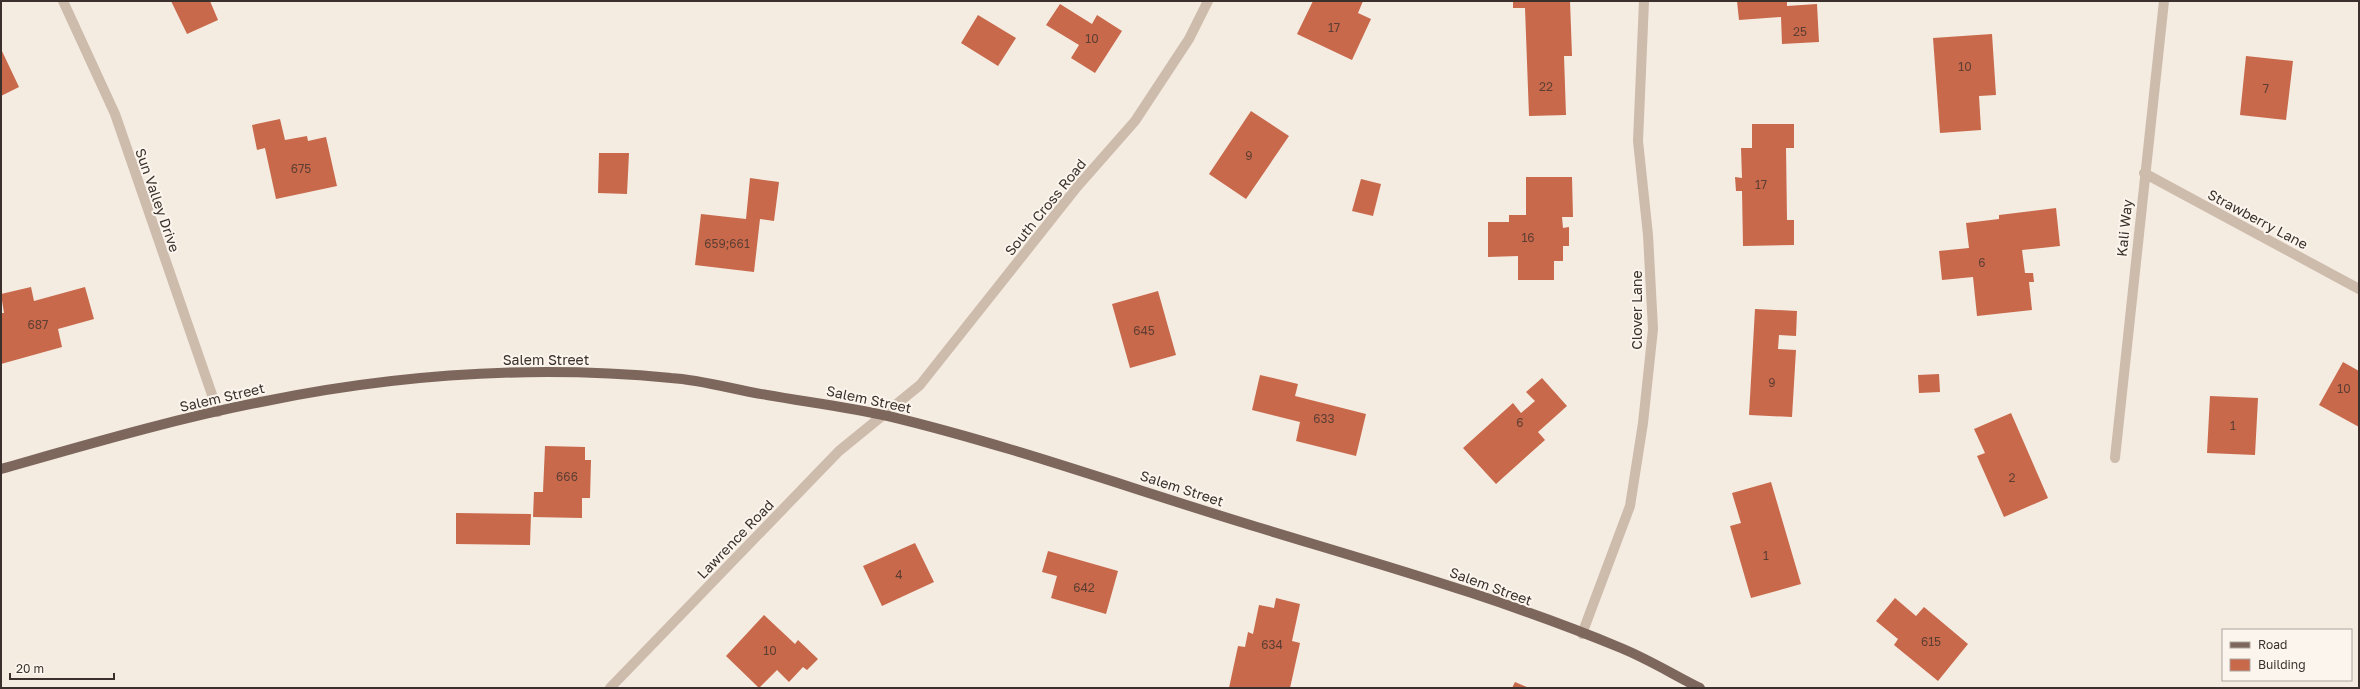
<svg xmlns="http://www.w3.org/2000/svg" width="2360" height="689" font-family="'Golos Text',sans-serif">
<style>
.building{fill:#c8694b}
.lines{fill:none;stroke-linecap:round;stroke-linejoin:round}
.minor{stroke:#cdbbac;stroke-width:10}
.major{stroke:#7d675c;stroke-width:10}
.labels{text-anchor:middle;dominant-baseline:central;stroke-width:4;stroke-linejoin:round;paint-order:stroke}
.number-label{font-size:12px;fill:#5e3e33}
.street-label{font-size:14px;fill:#3b302b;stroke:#fbf5ee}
</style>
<rect width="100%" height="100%" fill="#f4ebe1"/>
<path class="building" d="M171 1H210L218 20 187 34Z
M1313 1H1363L1358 13 1371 19 1352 60 1297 34Z
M1513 1H1570L1572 56H1564L1566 115 1529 116 1525 8H1513Z
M1737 1H1787V6L1817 4 1819 42 1782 44 1781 17 1739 20Z
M1060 4 1092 24 1097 15 1122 31 1095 73 1071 58 1079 45 1046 25Z
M978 15 1016 38 998 66 961 43Z
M1992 34 1996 95 1979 96 1981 130 1940 133 1933 38Z
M1 49 19 87 1 96Z
M2246 56 2293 61 2286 120 2240 115Z
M1251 111 1289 136 1246 199 1209 174Z
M280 119 285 140 307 136 308 141 326 137 337 186 276 199 265 148 257 150 252 125Z
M1752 124H1794V148H1786L1787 220H1794V245L1743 246 1742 191H1736L1735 177 1742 178 1741 148H1752Z
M599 153H629L627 194 598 193Z
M1526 177H1572L1573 217H1562L1563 228 1569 227V246H1563V261H1554V280H1518V256L1488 257V222H1509V215H1526Z
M750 178 779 182 774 221 760 219 754 272 695 265 701 214 746 219Z
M1361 179 1381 184 1373 216 1352 211Z
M2056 208 2060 246 2022 250 2025 273H2033L2034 282H2029L2032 310 1977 316 1973 277 1942 280 1939 251 1969 248 1966 223 1999 219V215Z
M31 287 34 301 85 287 94 319 58 329 62 347 1 364V313H4L1 294Z
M1158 291 1176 355 1130 368 1112 304Z
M1755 309 1797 311 1796 336 1779 335 1778 349 1796 350 1792 417 1749 415Z
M2343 362 2359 371V427L2319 405Z
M1939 374 1940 392 1919 393 1918 375Z
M1260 375 1298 384 1295 396 1366 414 1356 456 1296 441 1300 422 1252 410Z
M1542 378 1567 406 1538 432 1545 440 1496 484 1463 448 1513 403 1521 413 1535 401 1526 392Z
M2210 396 2258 398 2255 455 2207 453Z
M2011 413 2048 498 2004 517 1977 456 1985 453 1974 429Z
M545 446 585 447V460H591L590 498H582V518L533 517 534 492H543Z
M1771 482 1801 584 1751 598 1730 526 1741 523 1732 493Z
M456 513 531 514 530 545 456 544Z
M915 543 934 582 882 606 863 566Z
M1048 551 1118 571 1106 614 1051 598 1057 576 1042 572Z
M1276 598 1300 604 1292 641 1300 643 1290 688H1229L1238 646 1245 647 1248 632 1253 634 1259 605 1274 608Z
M1895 598 1916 616 1924 607 1968 644 1938 681 1894 645 1898 639 1876 621Z
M764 615 795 644 798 640 818 659 807 670 803 667 789 682 777 670 759 688 726 656Z
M1515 682 1529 688H1512Z"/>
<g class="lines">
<path class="minor" d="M63 1 115 114 218 412
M2144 173 2359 289
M2115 458 2164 1
M1582 634 1630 506 1643 423 1653 329 1648 235 1638 141 1644 1
M610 688 839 451 920 385 1077 187 1135 121 1189 39 1208 1"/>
<path class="major" d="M1 469C89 444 177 418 266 401 399 374 536 365 671 378 703 380 735 390 767 395 807 402 848 407 888 416 1009 445 1126 487 1244 523 1371 562 1499 597 1621 648 1648 659 1674 675 1700 688"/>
</g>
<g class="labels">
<g class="number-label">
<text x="1334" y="27">17</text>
<text x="1800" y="31">25</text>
<text x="1092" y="38">10</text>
<text x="1965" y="66">10</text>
<text x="1546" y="86">22</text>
<text x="2266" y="88">7</text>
<text x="1249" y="155">9</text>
<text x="301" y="168">675</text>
<text x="1761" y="184">17</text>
<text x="1528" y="237">16</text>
<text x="727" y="243">659;661</text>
<text x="1982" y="262">6</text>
<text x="38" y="324">687</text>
<text x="1144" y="330">645</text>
<text x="1772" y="382">9</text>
<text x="2344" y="388">10</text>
<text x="1324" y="418">633</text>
<text x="1520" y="422">6</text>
<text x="2233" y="425">1</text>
<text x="567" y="476">666</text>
<text x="2012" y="477">2</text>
<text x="1766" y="555">1</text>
<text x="899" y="574">4</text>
<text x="1084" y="587">642</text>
<text x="1931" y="641">615</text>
<text x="1272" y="644">634</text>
<text x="770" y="650">10</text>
</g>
<g class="street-label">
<text transform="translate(158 200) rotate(71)">Sun Valley Drive</text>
<text transform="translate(1045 207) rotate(-51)">South Cross Road</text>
<text transform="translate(2258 219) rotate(28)">Strawberry Lane</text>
<text transform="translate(2124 228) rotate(-84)">Kali Way</text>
<text transform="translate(1636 310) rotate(-90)">Clover Lane</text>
<text x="546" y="359">Salem Street</text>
<text transform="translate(222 397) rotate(-13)">Salem Street</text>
<text transform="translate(869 399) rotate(12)">Salem Street</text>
<text transform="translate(1182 488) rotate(18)">Salem Street</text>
<text transform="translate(735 539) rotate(-46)">Lawrence Road</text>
<text transform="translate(1491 586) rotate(20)">Salem Street</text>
</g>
</g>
<rect width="2360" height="689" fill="none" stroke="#3b302b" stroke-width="4"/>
<rect x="2222" y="629" width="130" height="52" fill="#fbf5ee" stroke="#aea6a0"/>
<rect x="2230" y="642" width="20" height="6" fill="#7d675c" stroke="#aea6a0"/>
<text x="2258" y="649" font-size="12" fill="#3b302b">Road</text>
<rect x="2230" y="659" width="20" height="12" fill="#c8694b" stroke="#aea6a0"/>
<text x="2258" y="669" font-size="12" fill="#3b302b">Building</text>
<path d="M10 673v6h104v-6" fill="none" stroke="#3b302b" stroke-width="2"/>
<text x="16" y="673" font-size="12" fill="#3b302b" stroke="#fbf5ee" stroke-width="3" paint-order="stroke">20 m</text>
</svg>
